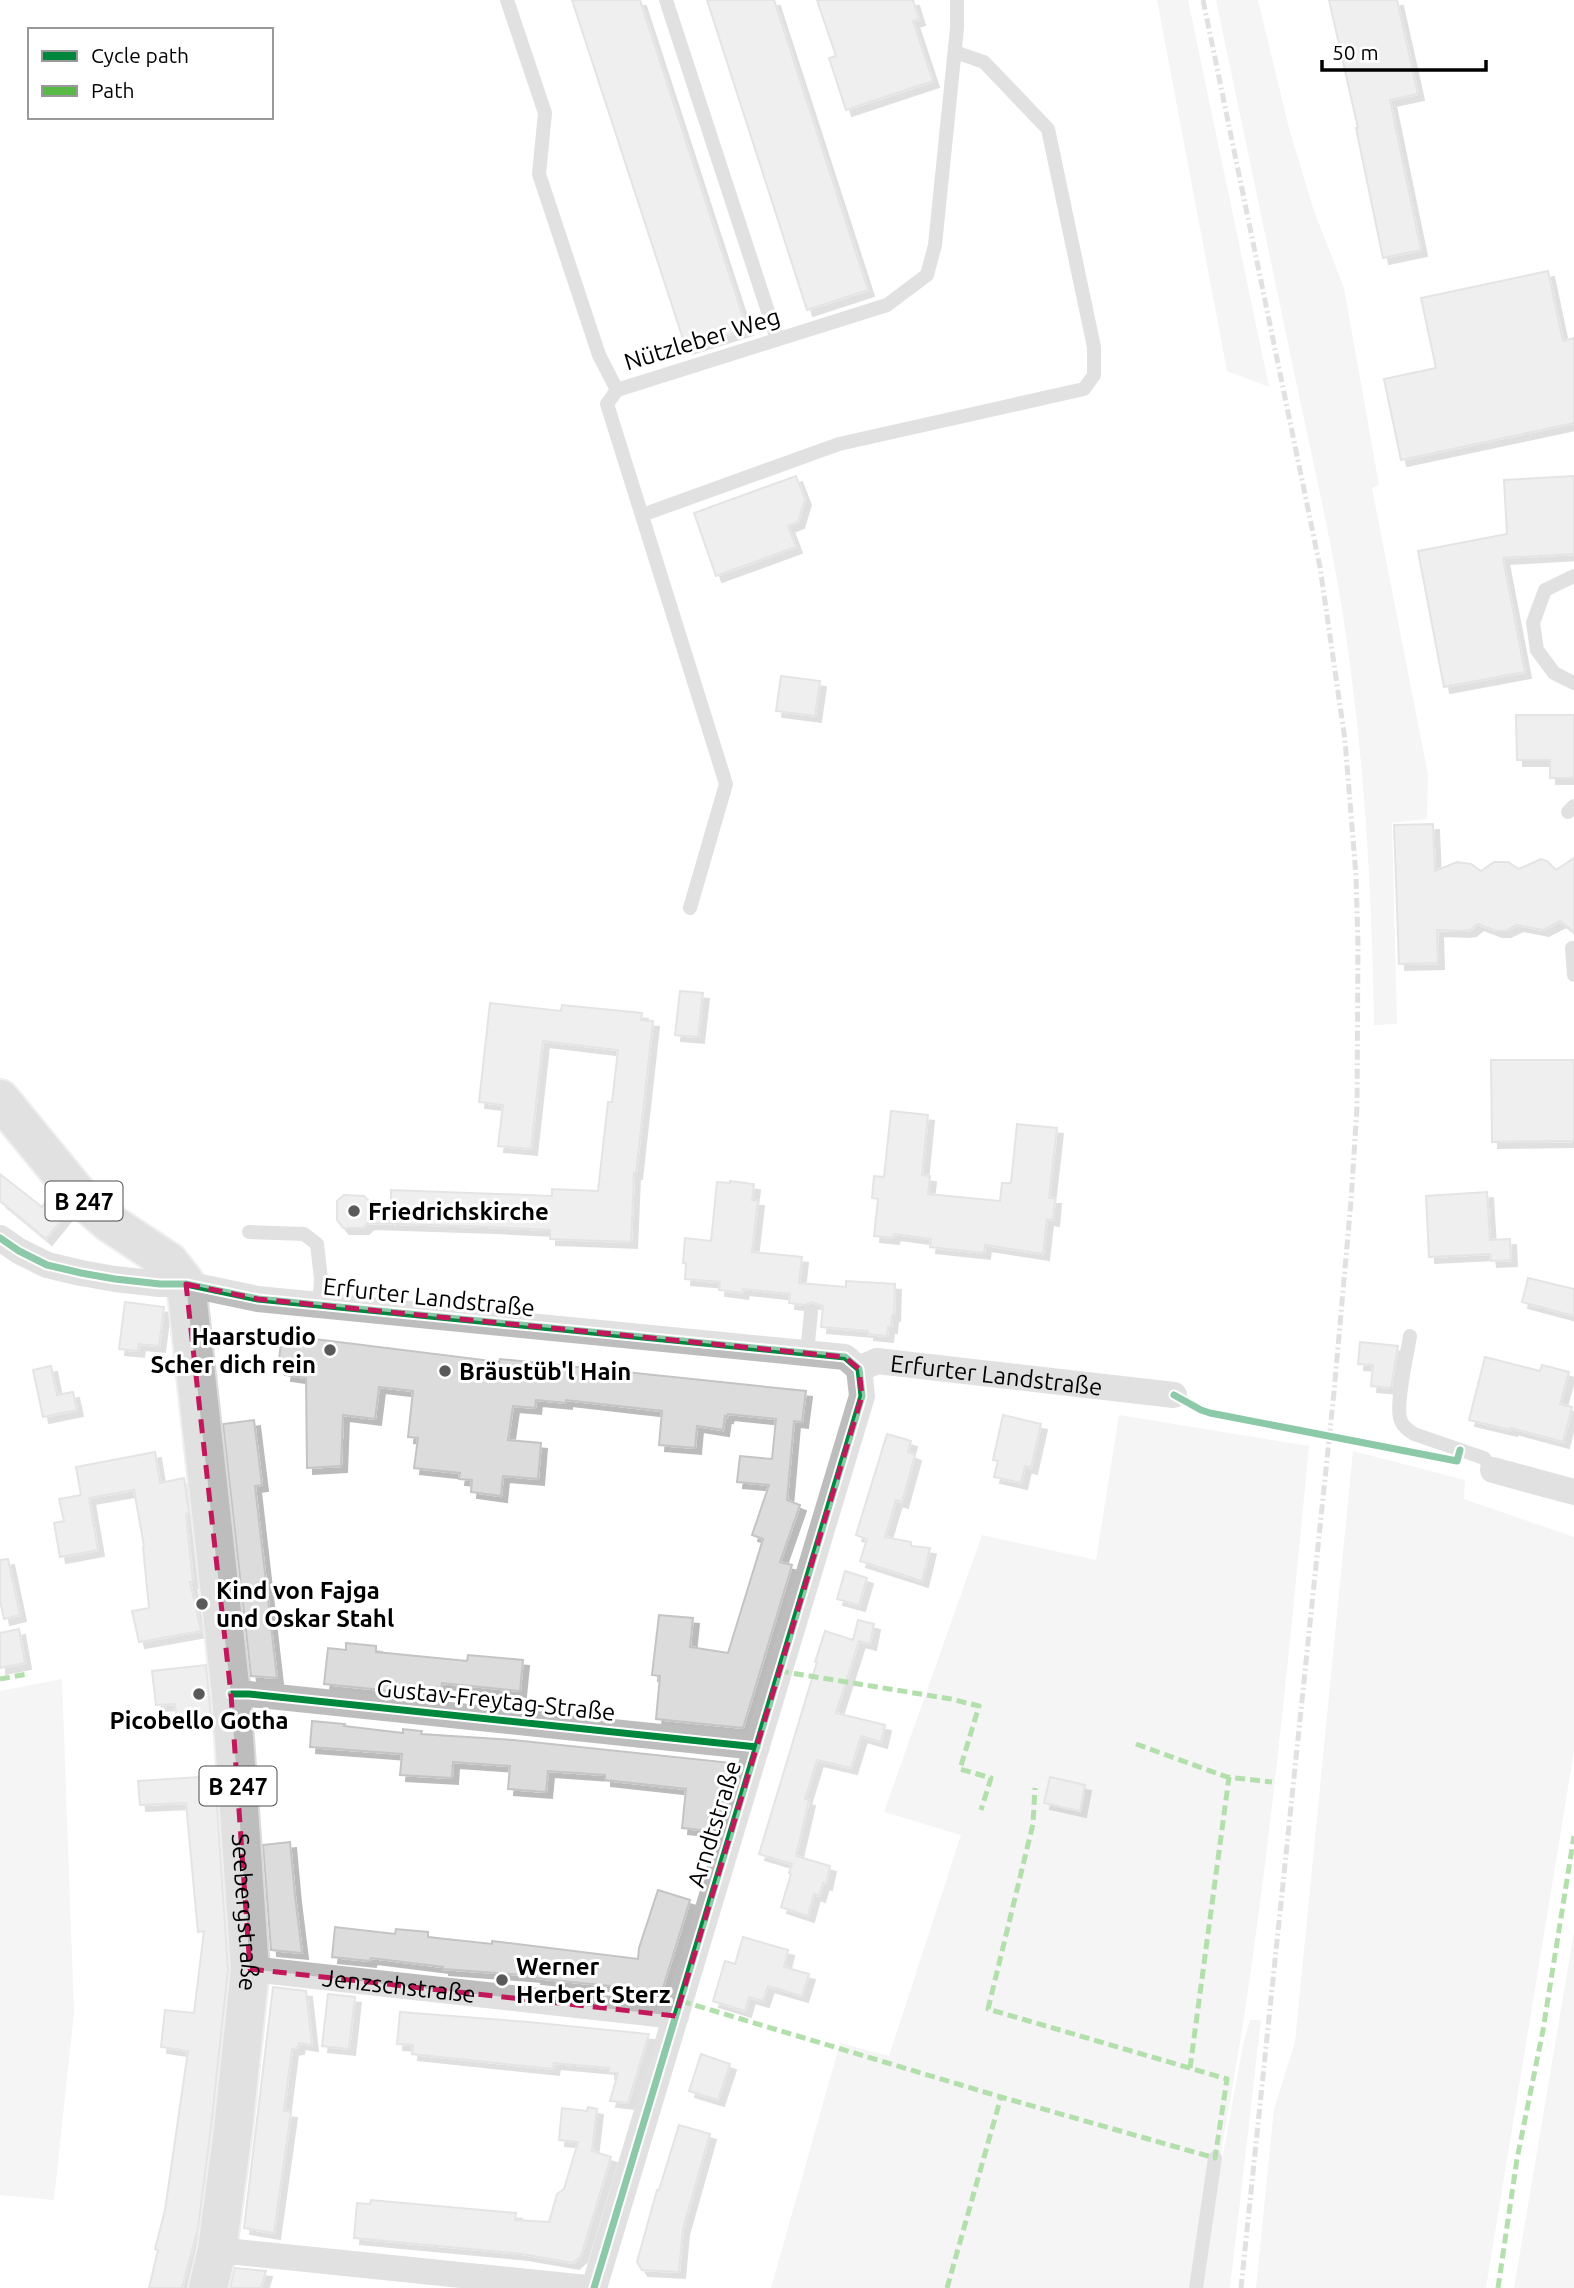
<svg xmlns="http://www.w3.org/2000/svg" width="1574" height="2288" font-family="Ubuntu,sans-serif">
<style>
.green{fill:#e8e8e8}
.building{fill:#dcdcdc;stroke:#c4c4c4;stroke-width:2;filter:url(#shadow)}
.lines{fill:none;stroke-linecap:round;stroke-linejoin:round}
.primary-casing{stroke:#dbdbdb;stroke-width:42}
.service{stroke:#bdbdbd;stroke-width:14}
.minor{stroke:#bdbdbd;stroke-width:26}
.primary{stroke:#bdbdbd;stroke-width:38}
.rail{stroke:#bdbdbd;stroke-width:5;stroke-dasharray:10 3.5 2 3.5;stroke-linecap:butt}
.quiet{stroke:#58b947;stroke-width:5;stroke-dasharray:10 5;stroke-linecap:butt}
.cycleway-casing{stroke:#fff;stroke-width:11}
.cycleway{stroke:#00873e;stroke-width:7}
.marked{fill:none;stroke:#c2185b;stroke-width:5;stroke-dasharray:14 9;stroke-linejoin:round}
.poi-dot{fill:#595959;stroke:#fff;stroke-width:2.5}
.labels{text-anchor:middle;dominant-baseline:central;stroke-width:6;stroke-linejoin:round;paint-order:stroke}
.shield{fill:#fff;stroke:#4c4c4c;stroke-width:2}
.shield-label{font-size:23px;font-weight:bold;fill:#000}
.street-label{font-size:24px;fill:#000;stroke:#fff}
.poi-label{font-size:24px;font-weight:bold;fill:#000;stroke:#fff;text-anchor:start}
</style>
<defs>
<filter id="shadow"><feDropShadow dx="6" dy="6" stdDeviation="0" flood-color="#0004"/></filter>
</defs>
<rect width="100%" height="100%" fill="#fff"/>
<path class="green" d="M1157 0H1188L1269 387 1227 371Z
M1216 0H1258L1289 128 1314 211 1344 288 1379 485 1372 488 1428 775 1427 819 1392 823 1397 1024 1374 1025C1372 888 1364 751 1343 615 1330 534 1311 453 1294 372 1268 248 1242 124 1216 0Z
M1119 1415 1309 1446C1293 1613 1277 1781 1254 1948 1239 2062 1216 2174 1198 2288H771L840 2043 889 2056 961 1835 884 1812 982 1535 1096 1560Z
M1353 1451 1465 1480 1464 1499 1574 1537V1751L1486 2288H1256L1274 2109 1295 2042Z
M62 1679 74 2012 54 2200 0 2195V1691Z
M1574 1932V2288H1514Z
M1250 2020H1261L1230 2288H1201L1207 2241 1243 2045Z"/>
<path class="building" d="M572 0H640L747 329 686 348Z
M707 0H774L868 290 807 310Z
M817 0H913L919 19 913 21 933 81 846 110 829 58 836 56Z
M1329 0H1397L1418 94 1390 100 1421 250 1383 258 1356 128H1358Z
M1548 271 1563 341 1574 338V423L1401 460 1384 379 1436 368 1421 298Z
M796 476 805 499 798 522 788 526 796 547 716 576 694 513Z
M1574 476V554L1503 558 1525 672 1444 687 1418 551 1507 534 1504 480Z
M781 676 820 681 815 716 776 711Z
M1516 715H1574V778H1550V760H1517Z
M1433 824 1435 871 1457 862 1471 864 1481 871 1494 862H1508L1519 869 1541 859 1547 861 1556 870 1574 858V932L1560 921 1543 930 1517 925 1505 931H1496L1478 924 1470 930 1463 931 1437 930 1438 963 1399 964 1394 825Z
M680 991 703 993 698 1037 675 1035Z
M490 1003 561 1011 562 1005 642 1013 641 1020 653 1021 636 1173H634L631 1242 550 1239V1230L488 1227 368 1223 363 1228H343L337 1220V1201L344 1195 364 1196 391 1223V1190L552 1196V1189L598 1191 608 1102H612L618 1050 543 1041 531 1149 498 1146 503 1105 479 1102Z
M1491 1060H1574V1141L1492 1142Z
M891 1111 928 1115 922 1175 930 1176 928 1194 1000 1201 1002 1183H1011L1017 1124 1057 1128 1049 1198H1055L1053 1220 1047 1219 1043 1254 985 1245 984 1253 930 1247 931 1239 894 1234 893 1238 874 1236 878 1199 872 1198 874 1176 884 1177Z
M0 1174 42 1207 49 1198 66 1214 46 1239 0 1201Z
M730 1181 754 1184 752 1200H758L752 1252 802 1257 799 1283 846 1287V1281L895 1284 894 1315H892L891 1327H888L887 1336 868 1334V1331L821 1327 823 1306 811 1302 805 1305 789 1303 790 1294 743 1289 742 1293 719 1290 720 1282 685 1279 686 1263H683L685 1238 711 1241 717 1182 730 1183Z
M1487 1192 1490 1240 1510 1239 1511 1260 1491 1261 1490 1254 1429 1257 1426 1196Z
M1528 1278 1574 1289V1316L1522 1302Z
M125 1302 164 1307 159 1346 139 1344 138 1351 119 1349Z
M282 1335 499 1362 500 1359 806 1391 802 1422 794 1421 787 1500 800 1505 780 1562 792 1565 743 1728 656 1719 660 1676 652 1675 659 1615 693 1618 690 1647 728 1653 763 1539 752 1535 769 1485 737 1482 740 1456 772 1459 776 1419 728 1414 727 1417 725 1416 723 1430 697 1426 695 1448 659 1445 662 1411 566 1400V1403L536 1400 535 1408 513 1406 508 1440 541 1443 538 1479 503 1476 501 1496 471 1492 472 1480 459 1479 460 1473 414 1468 418 1438 408 1437 413 1391 379 1387 375 1419 343 1415 341 1466 307 1468 306 1378 285 1375 286 1369 278 1368Z
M1360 1342 1398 1346 1391 1388 1371 1386 1373 1365 1358 1364Z
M1485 1357 1540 1371 1542 1365 1569 1372 1560 1404 1572 1407 1563 1442 1511 1428V1430L1469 1420Z
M51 1366 57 1395 73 1392 77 1410 43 1417 33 1370Z
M1003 1415 1041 1424 1031 1468 1025 1466 1021 1483 994 1477 998 1461 993 1460Z
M254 1420 262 1485 255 1486 277 1678 251 1676 223 1424Z
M887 1434 911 1441 908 1452 915 1455 902 1502 896 1500 885 1537 911 1542V1546L930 1548 922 1581 860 1561 867 1539 856 1535Z
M155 1452 160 1483 184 1478 189 1513 186 1514 193 1582H190L201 1631 139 1642 132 1611 149 1608 143 1547 144 1546 134 1490 89 1498 98 1550 60 1557 54 1523 64 1521 59 1499 81 1495 76 1467Z
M8 1559 20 1615 4 1619 0 1601V1560Z
M845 1571 867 1578 859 1605 837 1599Z
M858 1620 874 1624 870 1644 859 1641 836 1713 885 1725 881 1742 861 1736 851 1768 817 1760 805 1799 809 1800 796 1856 830 1866 826 1884 823 1883 819 1896 814 1894 808 1916 781 1907 791 1874 789 1873 792 1864 759 1854 817 1662H815L825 1631 853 1640Z
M19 1629 25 1663 0 1668V1633Z
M346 1643 376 1646V1652L467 1661 468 1655 523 1660 520 1691 442 1683 440 1696 324 1684 328 1648 346 1650Z
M206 1665 211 1720 177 1723 175 1704 156 1705 152 1671Z
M312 1721 345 1724 344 1726 403 1733V1729L422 1731 421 1734 513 1740 732 1763 710 1831 682 1828 686 1789 605 1780V1775L548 1771 546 1792 508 1789 510 1766 453 1762 452 1778 400 1775 402 1754 310 1747Z
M215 1776 228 1969 211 2127 198 2228 182 2288H149L158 2250 155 2249 165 2210 188 2051 161 2047 165 2010 194 2013 204 1931 198 1932 186 1803 140 1805 138 1781Z
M1050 1777 1085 1785 1080 1811 1044 1803Z
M290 1842 295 1896 302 1953 271 1950 263 1845Z
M658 1890 690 1900 662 1991 581 1983 535 1978 536 1976 443 1969V1967L371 1958 370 1961 332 1957 335 1927 395 1934 396 1929 428 1932V1937L492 1944V1941L638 1959 639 1948Z
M743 1937 788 1950 784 1967 809 1974 802 1996 768 1986 763 2001 749 1997 745 2011 713 2001 725 1961 735 1964Z
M273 1987 306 1991 312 2045 299 2043 298 2048 292 2049 284 2111 291 2112 274 2233 244 2228Z
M328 1994 355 1997 349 2049 322 2046Z
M400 2012 528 2022 649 2034 628 2103 610 2101 618 2073H609V2068L554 2063 553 2069 412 2054 413 2045 397 2044Z
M701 2054 730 2064 718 2100 689 2091Z
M588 2107 597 2109 592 2151 611 2157 581 2256 573 2263 522 2254 354 2238 357 2203 370 2204 371 2200 516 2213 515 2220 549 2222 557 2194 564 2189 578 2142 559 2140 562 2108 587 2111Z
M679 2125 710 2134 683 2229 679 2272 642 2270 637 2262 657 2190H659Z
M235 2268 266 2271 261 2288H230Z"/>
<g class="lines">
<g class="primary-casing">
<g id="primary">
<path id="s3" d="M0 1099 81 1198 110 1223 169 1262 186 1284 231 1694 250 1969 233 2130 217 2250 208 2288"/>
</g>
</g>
<path class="service" d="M507 0 545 113 539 174 599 355 617 390
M666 0 777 339
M642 515 839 444 1084 389 1094 375V347L1048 129 984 62 955 52
M1574 576 1545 590 1533 623 1537 650 1554 673 1574 683
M1568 812 1574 806
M690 908 726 784 607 404 617 390 887 305 927 275 935 245 957 28V0
M1572 948 1574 975
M249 1232 304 1234 317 1244 321 1279 319 1305
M1410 1336C1407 1356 1396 1401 1400 1418 1402 1426 1408 1430 1414 1434L1484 1458 1493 1470
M807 1353 811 1312
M1196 2288 1215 2158"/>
<g class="minor">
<path d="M0 1238 19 1251 47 1265 81 1273 115 1279 160 1284H186L258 1299 845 1357 859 1369"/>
<path id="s1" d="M859 1369 877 1361 1174 1395"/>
<path d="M1493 1470 1574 1492"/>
<path d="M231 1694H249L757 1747"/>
<path id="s2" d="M250 1969 676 2016"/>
<path d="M217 2250 587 2288"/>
<path d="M594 2288 862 1396 859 1369"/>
</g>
<use href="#primary" class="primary"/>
<path class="rail" d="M1203 0 1320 567 1345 740 1356 876 1358 944 1357 1107 1351 1201 1334 1392 1241 2288"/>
<path class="quiet" d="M779 1671 951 1699 979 1706 960 1769 991 1778 981 1810
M0 1679 27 1674
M1136 1744 1227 1777 1272 1782
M681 2001 1001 2097 1215 2158 1227 2079 988 2009 1033 1824 1035 1788
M1190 2068 1229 1777
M947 2288 1001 2097
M1498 2288 1517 2159 1543 2030 1574 1836"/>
<g class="cycleway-casing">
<path id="cycleway" d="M0 1238 19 1251 47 1265 81 1273 115 1279 160 1284H186L258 1299 845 1357 859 1369 862 1396 594 2288
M1174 1395 1201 1410 1210 1413 1457 1461 1460 1450
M231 1694H249L757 1747"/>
</g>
<use href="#cycleway" class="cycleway"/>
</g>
<path d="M0 0H1574V2288H0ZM186 1284 258 1299 845 1357 859 1369 862 1396 676 2016 250 1969 231 1694Z" fill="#fff" fill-opacity=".55" fill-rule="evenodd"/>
<path class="marked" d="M186 1284 258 1299 845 1357 859 1369 862 1396 676 2016 250 1969 231 1694Z"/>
<g class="poi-dot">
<circle cx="354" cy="1211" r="7"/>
<circle cx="330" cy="1350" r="7"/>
<circle cx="445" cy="1371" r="7"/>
<circle cx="202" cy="1604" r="7"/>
<circle cx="199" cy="1694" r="7"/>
<circle cx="502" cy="1980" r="7"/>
</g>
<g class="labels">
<g class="shield">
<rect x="45.5" y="1181.5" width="77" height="39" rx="5"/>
<rect x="199.5" y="1766.5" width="77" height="39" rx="5"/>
</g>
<g class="shield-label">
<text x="84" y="1201">B 247</text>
<text x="238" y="1786">B 247</text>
</g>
<g class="street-label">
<text transform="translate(702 339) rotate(-17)">Nützleber Weg</text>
<text transform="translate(429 1297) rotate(6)">Erfurter Landstraße</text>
<text stroke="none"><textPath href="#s1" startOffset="140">Erfurter Landstraße</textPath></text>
<text transform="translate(496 1700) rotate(6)">Gustav-Freytag-Straße</text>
<text transform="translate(714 1824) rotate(-73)">Arndtstraße</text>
<text stroke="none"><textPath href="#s3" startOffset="896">Seebergstraße</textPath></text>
<text stroke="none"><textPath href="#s2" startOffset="150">Jenzschstraße</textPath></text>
</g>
<g class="poi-label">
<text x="368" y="1211">Friedrichskirche</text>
<text x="316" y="1336" text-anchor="end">Haarstudio<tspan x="316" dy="28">Scher dich rein</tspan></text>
<text x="459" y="1371">Bräustüb'l Hain</text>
<text x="216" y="1590">Kind von Fajga<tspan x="216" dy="28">und Oskar Stahl</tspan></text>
<text x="199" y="1720" text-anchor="middle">Picobello Gotha</text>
<text x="516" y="1966">Werner<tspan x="516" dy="28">Herbert Sterz</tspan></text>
</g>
</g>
<rect x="28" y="28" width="245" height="91" fill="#ffffff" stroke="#999999" stroke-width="2"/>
<rect x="42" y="51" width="35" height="10" fill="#00873e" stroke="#999999" stroke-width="2"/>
<text x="91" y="63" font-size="21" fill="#000000">Cycle path</text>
<rect x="42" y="86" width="35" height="10" fill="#58b947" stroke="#999999" stroke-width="2"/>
<text x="91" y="98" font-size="21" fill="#000000">Path</text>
<path d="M1322 60v10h164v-10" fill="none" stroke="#000000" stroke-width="3.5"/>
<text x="1332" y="60" font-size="21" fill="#000000" stroke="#ffffff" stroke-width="5" paint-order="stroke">50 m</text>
</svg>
